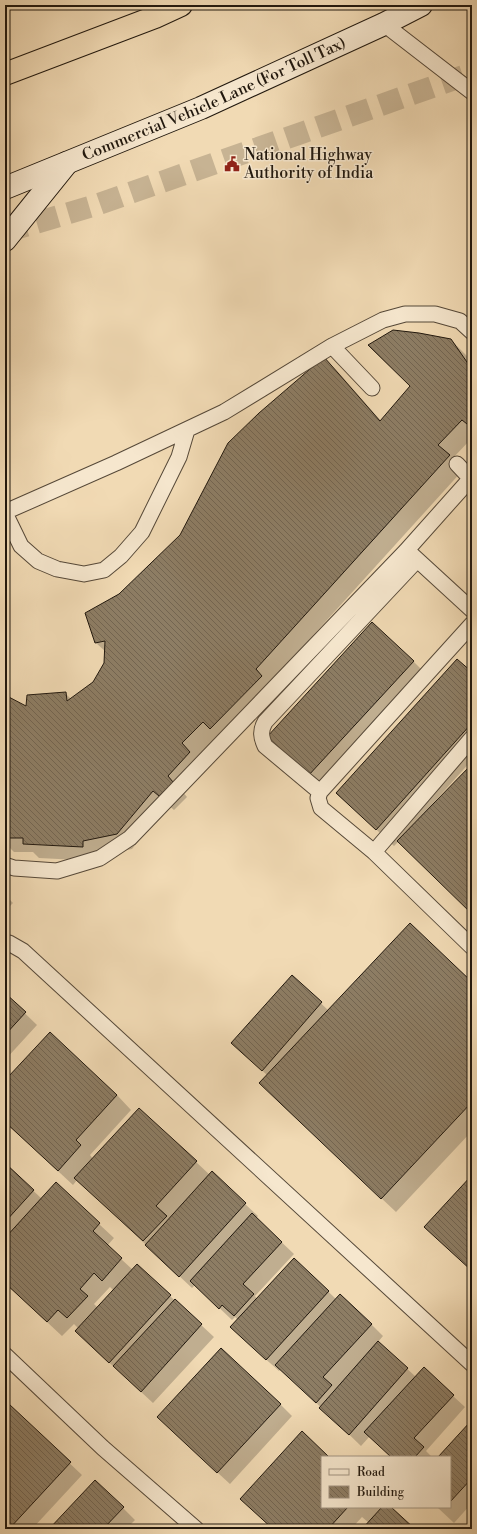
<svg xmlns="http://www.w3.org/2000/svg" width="477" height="1534" font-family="'Libre Bodoni',serif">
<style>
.shadow{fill:#0003;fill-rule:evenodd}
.building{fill:url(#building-back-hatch);stroke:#21180e}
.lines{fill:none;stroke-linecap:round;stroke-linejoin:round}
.secondary-tunnel{stroke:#c7b393;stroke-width:22;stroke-dasharray:22 11;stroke-linecap:butt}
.lane-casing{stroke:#554838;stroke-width:17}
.secondary-casing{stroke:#21180e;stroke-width:24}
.highway-casing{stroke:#21180e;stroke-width:24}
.lane{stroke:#f6e7ce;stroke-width:15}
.secondary{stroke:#f6e7ce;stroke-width:22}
.highway{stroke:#f1dab4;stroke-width:22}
.labels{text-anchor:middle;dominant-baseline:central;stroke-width:3;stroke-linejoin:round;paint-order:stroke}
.street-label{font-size:16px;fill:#21180e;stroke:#f6e7ce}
.poi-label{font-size:16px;fill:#21180e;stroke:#f6e7ce;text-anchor:start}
</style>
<defs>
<pattern id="building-back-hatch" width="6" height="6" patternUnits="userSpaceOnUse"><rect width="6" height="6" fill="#8d7d64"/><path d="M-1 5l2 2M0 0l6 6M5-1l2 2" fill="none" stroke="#736551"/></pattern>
</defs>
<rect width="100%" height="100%" fill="#f1dab4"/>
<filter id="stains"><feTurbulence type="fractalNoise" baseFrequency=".005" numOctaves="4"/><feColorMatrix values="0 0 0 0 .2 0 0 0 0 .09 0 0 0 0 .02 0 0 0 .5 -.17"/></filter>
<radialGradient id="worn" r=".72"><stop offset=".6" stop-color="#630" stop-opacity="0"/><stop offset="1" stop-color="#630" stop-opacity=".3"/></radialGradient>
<path class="shadow" d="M451 340 466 355 472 363V438L452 459 463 470 269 684 196 758 204 767 182 791 187 797 174 810 168 805 132 849 97 856V861L39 858 33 852H14L5 843V696L27 707 65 693 71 699 94 683 105 663 106 652 96 643 120 595 181 535 324 358 339 373 381 421Z
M5 661 9 685H5Z
M413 661 430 678 325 793 268 738Z
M472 674V760L428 809 429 810 472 766V913L399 841 394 846 337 793Z
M5 895 13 903 5 911Z
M292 976 329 1011 472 984V1131L396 1212 275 1098 268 1076 233 1043Z
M5 994 37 1025 5 1060Z
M5 1076 8 1079 117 1095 131 1110 90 1155 93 1159 139 1109 210 1175 212 1173 258 1216 256 1218 294 1254 255 1296 257 1299 294 1259 336 1299 371 1324 383 1336 378 1342 416 1377 453 1396 465 1407 426 1451 432 1457H392L370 1436 361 1446 281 1369 279 1371 243 1339 238 1320 235 1317 232 1320 195 1285 192 1288 77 1180 73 1185 5 1122Z
M5 1164 42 1199 56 1184 114 1238 107 1246 133 1270 170 1296 214 1337 153 1403 88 1343 79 1329 74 1324 62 1336 5 1283ZM110 1287 114 1291 98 1308 94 1304Z
M5 1392 8 1395 5 1399Z
M280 1404 292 1416 230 1484 170 1429Z
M9 1406 82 1475 32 1529H5V1410Z
M472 1424V1503L454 1523 437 1507H450V1457H440Z
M302 1433 328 1457H322V1507H381L382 1508 384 1507H390L413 1529H364L369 1523 362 1517 351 1529H273Z
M123 1508 135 1520 126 1529H50Z"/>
<path class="building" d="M393 330 419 333 451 339 469 365 472 374V428L462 420 438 445 450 455 256 669 262 676 210 729 203 722 182 743 190 752 168 776 173 782 159 796 153 791 117 834 83 841V847L23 844V838H5V695L26 706 27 695 66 692 67 701 93 682 104 663 105 641 95 643 85 613 119 594 180 535 228 443 259 413 324 357 380 421 410 386 368 345Z
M372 622 414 661 308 776 266 738Z
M457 659 472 672V723L376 830 336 793Z
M472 764V914L397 841Z
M410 923 472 982V1102L381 1199 259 1083Z
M292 975 322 1002 262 1071 231 1043Z
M5 993 26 1012 5 1035Z
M50 1032 117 1095 76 1140 81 1145 58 1171 5 1122V1074L8 1077Z
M139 1108 197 1161 156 1206 167 1216 143 1241 74 1178Z
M5 1163 34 1190 5 1222Z
M212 1171 246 1203 179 1277 145 1245Z
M472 1175V1271L424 1227Z
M56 1182 100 1223 93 1231 122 1258 102 1281 94 1273 80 1289 88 1296 67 1318 58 1310 47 1322 5 1283V1238Z
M252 1213 282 1242 243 1284 254 1294 234 1316 222 1305 219 1309 190 1281Z
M294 1258 329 1291 266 1360 230 1327Z
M137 1264 171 1295 109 1363 75 1331Z
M340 1294 372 1324 323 1377 332 1385 316 1403 275 1365Z
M175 1299 202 1324 141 1392 113 1366Z
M378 1341 408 1368 349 1435 319 1408Z
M221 1348 281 1404 217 1473 157 1417Z
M424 1367 454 1395 414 1438 424 1447 415 1457H391L364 1432Z
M9 1404 71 1462 9 1529H5V1408Z
M470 1422 472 1423V1478L450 1502V1457H438Z
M302 1431 329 1457H322V1507H348L328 1529H273L240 1499Z
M95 1480 124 1507 103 1529H49Z
M382 1507H391L415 1529H362Z"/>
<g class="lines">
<path class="secondary-tunnel" d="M5 232 96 205 472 73"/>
<g class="lane-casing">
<path id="lane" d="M384 24 472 92
M332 346 372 388
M457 464 471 479
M5 512 116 463 224 412 332 346 383 320 405 314H435L460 321 472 332
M5 513 21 546 38 561 57 569 84 574 104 570 121 556 142 532 179 457 187 430
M411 554 472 610
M472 624 320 792 318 798 321 808 374 852 472 947
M320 792 265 746C261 737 260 731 265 722L417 560
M374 852 472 738
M5 865 14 868 57 871 100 858 130 838 406 551 472 477
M5 943H9L23 951 472 1364
M5 1355 103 1448 196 1529"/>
</g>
<g class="secondary-casing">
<g id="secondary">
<path id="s1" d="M5 188 201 108 384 24 421 5"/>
<path d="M5 240 67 163"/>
</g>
</g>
<g class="highway-casing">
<path id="highway" d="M5 74 155 17 181 5"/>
</g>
<use href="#lane" class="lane"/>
<use href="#secondary" class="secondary"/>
<use href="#highway" class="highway"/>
</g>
<defs>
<g id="civic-bare" transform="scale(1.2)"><path d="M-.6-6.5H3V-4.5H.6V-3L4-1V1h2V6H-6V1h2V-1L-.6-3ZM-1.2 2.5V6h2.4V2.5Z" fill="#8f2418" stroke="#f6e7ce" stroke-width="2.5" paint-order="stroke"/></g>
</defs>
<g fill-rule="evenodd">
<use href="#civic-bare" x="232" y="164"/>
</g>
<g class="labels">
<g class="street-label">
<text stroke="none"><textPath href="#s1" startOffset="227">Commercial Vehicle Lane (For Toll Tax)</textPath></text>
</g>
<g class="poi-label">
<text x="244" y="155">National Highway<tspan x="244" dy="18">Authority of India</tspan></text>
</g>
</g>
<rect width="477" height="1534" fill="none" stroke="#f1dab4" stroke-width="20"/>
<rect x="6" y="6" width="465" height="1522" fill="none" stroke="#21180e" stroke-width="2"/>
<rect x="10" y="10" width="457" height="1514" fill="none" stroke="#21180e"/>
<rect x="321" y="1456" width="130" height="52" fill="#f6e7ce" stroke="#a19481"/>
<rect x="329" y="1469" width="20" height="6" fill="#f6e7ce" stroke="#a19481"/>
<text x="357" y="1476" font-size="12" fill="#21180e">Road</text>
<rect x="329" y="1486" width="20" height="12" fill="url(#building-back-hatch)" stroke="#a19481"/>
<text x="357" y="1496" font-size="12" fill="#21180e">Building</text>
<rect width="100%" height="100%" filter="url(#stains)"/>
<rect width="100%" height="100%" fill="url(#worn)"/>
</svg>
